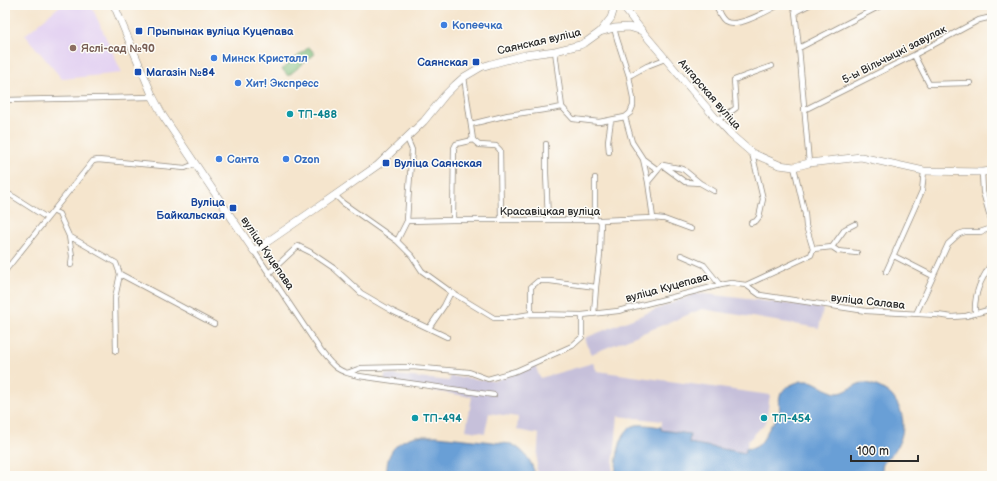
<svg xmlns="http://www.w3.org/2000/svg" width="997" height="481" font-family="'Balsamiq Sans',sans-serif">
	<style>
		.built { fill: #e4d3f2 }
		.industrial { fill: #c6c0da }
		.forest { fill: #7fbc7a; stroke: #557452 }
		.water { fill: #699fd6; stroke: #4a6580 }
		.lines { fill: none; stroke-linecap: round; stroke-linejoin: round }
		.street-casing { stroke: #90887c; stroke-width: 6 }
		.secondary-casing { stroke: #90887c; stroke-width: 8 }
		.street { stroke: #fff; stroke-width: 4.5 }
		.secondary { stroke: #fff; stroke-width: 7 }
		.shop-dot { fill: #3f7fe0; stroke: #fdfcf7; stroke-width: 1.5 }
		.transit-dot { fill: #1a4fb4; stroke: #fdfcf7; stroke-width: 1.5 }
		.education-dot { fill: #8d6e63; stroke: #fdfcf7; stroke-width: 1.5 }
		.culture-dot { fill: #0f9aa8; stroke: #fdfcf7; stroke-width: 1.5 }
		.labels { text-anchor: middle; stroke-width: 3; stroke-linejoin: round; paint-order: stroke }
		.shop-label { font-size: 11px; font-weight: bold; fill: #366cbe; stroke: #fdfcf7; text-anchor: start }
		.transit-label { font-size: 11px; font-weight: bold; fill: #164399; stroke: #fdfcf7; text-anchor: start }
		.street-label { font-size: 11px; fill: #2b2b2b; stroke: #fdfcf7 }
		.education-label { font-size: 11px; font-weight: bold; fill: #785e54; stroke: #fdfcf7; text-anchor: start }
		.culture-label { font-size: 11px; font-weight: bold; fill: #0d838f; stroke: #fdfcf7; text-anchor: start }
	</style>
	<rect width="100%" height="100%" fill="#fdfcf7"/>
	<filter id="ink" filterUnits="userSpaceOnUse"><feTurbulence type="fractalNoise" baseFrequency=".025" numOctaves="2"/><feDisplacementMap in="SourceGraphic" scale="8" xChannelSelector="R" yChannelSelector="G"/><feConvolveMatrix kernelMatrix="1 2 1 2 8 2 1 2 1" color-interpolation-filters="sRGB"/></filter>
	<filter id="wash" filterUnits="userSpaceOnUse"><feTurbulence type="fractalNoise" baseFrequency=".012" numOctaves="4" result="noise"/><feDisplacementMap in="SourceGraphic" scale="16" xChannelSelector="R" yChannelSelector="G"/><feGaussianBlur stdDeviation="0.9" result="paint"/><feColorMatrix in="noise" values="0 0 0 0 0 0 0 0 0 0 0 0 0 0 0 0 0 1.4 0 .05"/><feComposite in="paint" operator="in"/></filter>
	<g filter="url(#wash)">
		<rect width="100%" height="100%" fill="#f5e5cd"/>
		<!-- built -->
		<path class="built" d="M61 5H91L122 73 62 79 25 35Z"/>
		<!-- industrial -->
		<path class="industrial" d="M697 293 823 308 819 328 702 309 591 354 585 338Z
			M593 363 597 371 770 395 766 422 748 441 745 453 688 443 689 434 661 430 662 421 618 416 612 476H536L539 434 517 430 518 417 489 413 485 433 466 430 472 397 384 383 385 374 449 381 450 376 494 381 535 365 540 378Z"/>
		<!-- forest -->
		<path class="forest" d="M309 47 315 54 288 76 282 69Z"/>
		<!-- water -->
		<path class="water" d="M801 381C804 381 807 381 810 381 819 383 830 394 839 393 848 392 855 383 864 383 872 383 887 390 892 396 905 412 907 432 895 450 887 463 881 458 882 476H615C617 461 617 430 636 425 644 424 653 426 661 427V430L690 434 689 443 745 453 746 448C761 451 764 436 770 427 773 422 777 419 779 413 781 407 777 397 782 392 786 386 795 383 801 381Z
			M416 436H437L511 444C524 450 533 462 535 476H387C385 454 395 441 416 436Z"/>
	</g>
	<g filter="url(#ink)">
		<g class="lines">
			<defs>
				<path id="street" d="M716 5C718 11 720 17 725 21 737 29 767 11 779 5
					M793 5 795 12 799 48 809 163
					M795 12 809 5
					M614 28 617 39 629 76 633 99V106L630 113 625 117 632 142 643 159 648 182 653 218
					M799 48 882 5
					M555 51 562 107
					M914 55 929 84 970 83
					M629 76 647 66 665 59
					M464 77 473 140
					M5 100 153 97
					M562 107 573 119 599 122 625 117
					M804 110 914 55 979 20 992 17
					M718 121 736 108 734 80 772 66
					M471 124 508 115 551 109 562 107
					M473 140 479 145 496 146 500 150 501 220
					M546 144V173L548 219
					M609 152 608 141 611 120
					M643 159 658 170 648 182
					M663 165 683 169 700 183
					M658 170 662 165 685 182 700 183 714 191
					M982 172 983 192 992 224
					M595 178V219
					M5 192 14 197 47 218
					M335 195 343 203 397 241 412 256 422 271 451 292 494 318H507L531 314 582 315 618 311 720 285 731 283 746 285 760 295 866 311 937 315 952 317 966 316 992 309
					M53 211 59 214 69 236 72 256 71 265
					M453 220 454 148 456 144 473 140
					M407 221 453 220H601L653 218 664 219 691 229
					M751 223 756 221 759 217 763 199 752 153
					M69 236 116 263 120 274 115 298 116 351
					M397 241 407 221 409 189 412 150 407 138
					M832 247 845 229 855 224
					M813 249 832 247 838 251 857 253
					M254 251 321 351C333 367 338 372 359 376L494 395
					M681 255 704 265 720 285
					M894 256 933 276
					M5 271 93 161 98 160 185 168 195 164
					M886 272 922 191 924 171
					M269 273 298 246 310 252 335 269 361 293 392 311 447 337
					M120 274 214 324
					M746 285 811 255 813 249 806 226 805 214 794 167
					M531 314V287L538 281H550L596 287
					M594 314 596 287 600 254 601 220
					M916 314 948 244 959 234 965 232H980L992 228
					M975 314C974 292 981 280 992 262
					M429 328 444 306 451 292
					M347 373 361 368 412 367 469 372 488 379 516 371 572 346 582 337V315"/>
				<path id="secondary" d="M114 5 153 97 163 116 254 251 308 214 378 165 424 121 445 95 455 85 464 77 481 67 491 64 525 55 555 51 580 45 586 42 600 32 611 18 615 5
					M622 5 642 31 718 121 730 134 752 153 779 165 794 167 809 163 861 157 924 171 982 172 992 171
					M600 32 614 28 629 27 642 31"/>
			</defs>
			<!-- street casing -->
			<use href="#street" class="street-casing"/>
			<!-- secondary casing -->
			<use href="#secondary" class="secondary-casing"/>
			<!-- street -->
			<use href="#street" class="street"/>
			<!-- secondary -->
			<use href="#secondary" class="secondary"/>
		</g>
	</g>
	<!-- markers -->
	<g class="shop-dot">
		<circle cx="444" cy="25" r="4"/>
		<circle cx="214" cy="58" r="4"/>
		<circle cx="238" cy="83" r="4"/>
		<circle cx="219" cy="159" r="4"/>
		<circle cx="286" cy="159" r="4"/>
	</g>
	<g class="transit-dot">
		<rect x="135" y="27" width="8" height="8" rx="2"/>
		<rect x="472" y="58" width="8" height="8" rx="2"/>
		<rect x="134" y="68" width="8" height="8" rx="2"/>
		<rect x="382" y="159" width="8" height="8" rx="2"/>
		<rect x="229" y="204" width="8" height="8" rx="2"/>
	</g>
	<circle class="education-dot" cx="73" cy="48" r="4"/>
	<g class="culture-dot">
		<circle cx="290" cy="114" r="4"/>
		<circle cx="415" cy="418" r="4"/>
		<circle cx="764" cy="418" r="4"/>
	</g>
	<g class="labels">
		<!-- shop labels -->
		<g class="shop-label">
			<text x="452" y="29">Копеечка</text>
			<text x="222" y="62">Минск Кристалл</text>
			<text x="246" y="87">Хит! Экспресс</text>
			<text x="227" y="163">Санта</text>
			<text x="294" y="163">Ozon</text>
		</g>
		<!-- transit labels -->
		<g class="transit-label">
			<text x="147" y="35">Прыпынак вуліца Куцепава</text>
			<text x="468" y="66" text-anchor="end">Саянская</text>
			<text x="146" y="76">Магазін №84</text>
			<text x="394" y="167">Вуліца Саянская</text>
			<text x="225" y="206" text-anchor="end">Вуліца<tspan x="225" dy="13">Байкальская</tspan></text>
		</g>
		<!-- street labels -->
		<g class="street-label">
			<text transform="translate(539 41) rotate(-13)" y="4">Саянская вуліца</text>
			<text transform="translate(894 54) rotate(-27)" y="4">5-ы Вільчыцкі завулак</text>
			<text transform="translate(710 94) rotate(49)" y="4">Ангарская вуліца</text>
			<text x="550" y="215">Красавіцкая вуліца</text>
			<text transform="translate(268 253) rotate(56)" y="4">вуліца Куцепава</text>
			<text transform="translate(667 287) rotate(-15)" y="4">вуліца Куцепава</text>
			<text transform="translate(868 301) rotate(6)" y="4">вуліца Салава</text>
		</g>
		<!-- education labels -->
		<g class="education-label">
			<text x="81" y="52">Яслі-сад №90</text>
		</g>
		<!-- culture labels -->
		<g class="culture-label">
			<text x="298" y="118">ТП-488</text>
			<text x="423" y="422">ТП-494</text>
			<text x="772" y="422">ТП-454</text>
		</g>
	</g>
	<!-- margin -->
	<rect width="997" height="481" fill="none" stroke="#fdfcf7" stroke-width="20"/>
	<!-- scale -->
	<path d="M851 455v6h67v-6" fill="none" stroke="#2b2b2b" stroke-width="2"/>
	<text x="857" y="455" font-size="12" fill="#2b2b2b" stroke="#fdfcf7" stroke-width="3" paint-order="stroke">100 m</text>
</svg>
